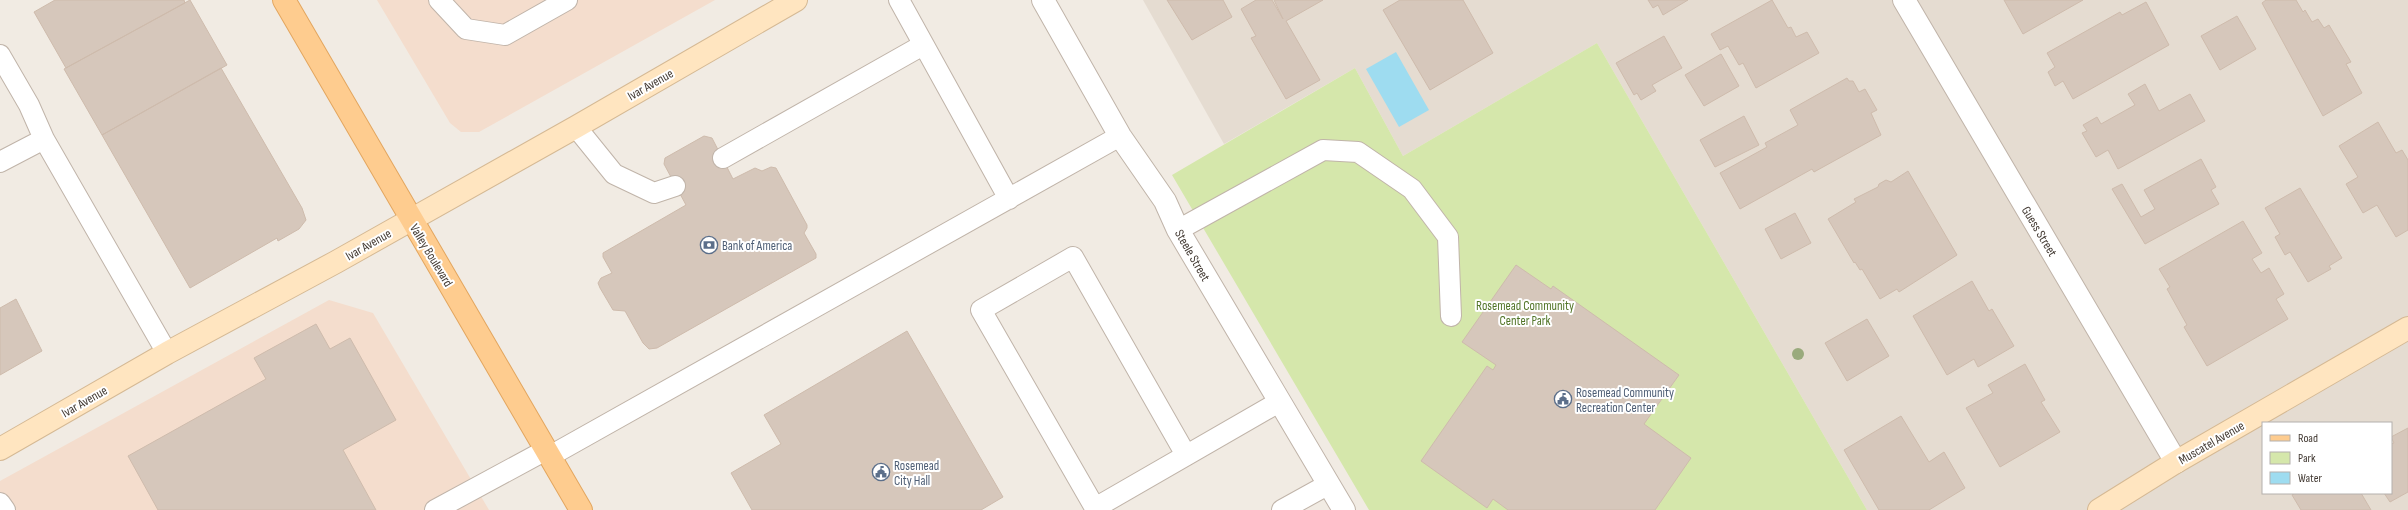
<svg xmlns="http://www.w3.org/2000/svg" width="2408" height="510" font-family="'Sofia Sans Condensed',sans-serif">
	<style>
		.residential { fill: #e5dcd1; fill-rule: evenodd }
		.commercial { fill: #f4ddcd }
		.green { fill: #d5e7ab }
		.water { fill: #9edcf0 }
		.building { fill: #d6c7bb; stroke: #cebbac }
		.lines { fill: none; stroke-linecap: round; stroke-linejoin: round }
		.lane-casing { stroke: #c0b4a9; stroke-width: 22 }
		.street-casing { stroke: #c0b4a9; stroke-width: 24 }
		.secondary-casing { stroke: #d5b994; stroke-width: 24 }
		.primary-casing { stroke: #e3a65f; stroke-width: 24 }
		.lane { stroke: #fff; stroke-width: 20 }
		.street { stroke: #fff; stroke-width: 22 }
		.secondary { stroke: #ffe5c0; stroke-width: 22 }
		.primary { stroke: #fecc8f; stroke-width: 22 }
		.tree { fill: #99aa7c }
		.labels { text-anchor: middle; stroke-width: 4; stroke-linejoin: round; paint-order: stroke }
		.street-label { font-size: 13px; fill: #433a33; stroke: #fff }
		.service-label { font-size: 13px; fill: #4e5e75; stroke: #fff; text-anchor: start }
		.park-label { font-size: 13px; fill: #517427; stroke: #fff }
	</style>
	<rect width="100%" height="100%" fill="#f1ebe3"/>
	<!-- residential -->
	<path class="residential" d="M1143 0H2408V510H1867L1597 43 1403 156 1355 68 1224 144ZM2263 423H2391V493H2263Z"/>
	<!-- commercial -->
	<path class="commercial" d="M377 0H715L479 132H461L450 123Z
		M329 300 373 313 489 510H0V481Z"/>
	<!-- green -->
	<path class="green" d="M1597 43 1867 510H1369L1172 175 1355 68 1403 156Z"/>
	<!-- water -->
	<path class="water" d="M1396 52 1429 110 1399 127 1366 69Z"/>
	<!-- building -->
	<path class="building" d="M55 0H184L185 3 66 68 34 12Z
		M190 0 227 65 102 135 64 69Z
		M1167 0H1223L1232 17 1192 40Z
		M1256 0H1272L1283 19 1274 0H1323L1286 21 1320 80 1286 99 1251 38 1256 36 1241 9Z
		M1400 0H1463L1493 53 1430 90 1383 10Z
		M1648 0H1688L1663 15 1658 5 1653 8Z
		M1772 0 1788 28 1791 27 1796 37 1807 32 1819 53 1756 88 1743 63 1739 65 1728 46 1720 50 1711 34Z
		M2004 0H2083L2023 34Z
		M2266 0H2296L2303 12 2305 10 2312 22 2318 19 2324 28 2329 25 2351 62 2346 64 2362 93 2323 116 2262 3Z
		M2146 2 2169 45 2073 99 2063 81 2055 86 2048 72 2055 67 2047 53 2120 12 2122 15Z
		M2237 16 2256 49 2220 70 2201 36Z
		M1664 36 1682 68 1652 85 1656 91 1641 100 1637 93 1634 95 1616 63Z
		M1721 54 1739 86 1704 106 1685 75Z
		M221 68 302 208 306 220 299 229 278 241 277 238 190 288 102 135Z
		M1847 78 1849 81H1853L1859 92 1865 89 1877 110 1871 113 1881 135 1814 172 1812 169 1740 209 1720 173 1767 147 1765 143 1798 125 1790 110Z
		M2145 84 2159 111 2190 94 2205 121 2118 169 2108 150 2096 157 2082 133 2087 131 2083 125 2097 117 2101 124 2135 105 2128 94Z
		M1744 116 1759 145 1715 167 1700 140Z
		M2378 122 2396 153 2402 150 2408 160V230L2396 237 2377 205 2363 213 2346 184 2358 177 2339 146Z
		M704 136 712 138 733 179 755 168 762 171 771 167 776 168 807 225V228L804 233 816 254V258L657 348 649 349 643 343 625 311 613 310 600 288 598 283 601 278 612 273 603 257V253L686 205 664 164 665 158Z
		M2201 159 2216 187 2211 190 2219 204 2145 244 2112 189 2122 184 2141 217 2155 209 2144 190Z
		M1908 171 1957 255 1899 292 1897 289 1880 299 1862 269 1860 270 1855 262 1854 263 1828 219 1856 202 1854 199 1878 187 1879 184 1886 180 1891 182Z
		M2300 188 2342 258 2329 266 2331 269 2308 282 2290 252 2285 255 2275 237 2280 234 2265 208Z
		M1795 213 1811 243 1781 259 1765 229Z
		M2243 221 2262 253 2252 259 2261 273 2269 268 2284 294 2276 299 2288 319 2207 366 2184 327 2187 325 2167 289 2170 287 2159 269Z
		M1516 265 1551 289 1553 286 1679 375 1644 424 1691 458 1655 510H1508L1493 499 1487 508 1421 461 1487 366 1493 370 1496 365 1462 342Z
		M1972 281 1989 311 1992 309 2014 346 1978 367 1974 359 1947 375 1913 316Z
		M16 299 42 351 0 375V308Z
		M1867 319 1889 356 1847 381 1825 343Z
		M316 324 330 349 350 338 396 420 343 450 376 510H158L128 456 266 379 254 358Z
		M907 331 1003 497 981 510H752L731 473 781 444 764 415Z
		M2025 364 2045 400 2041 402 2060 432 2000 467 1966 408 1993 393 1988 385Z
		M1901 416 1929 462 1944 452 1965 488 1929 510H1879L1844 450Z
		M2408 428V492L2390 502 2384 493H2391V444L2394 443 2391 437Z
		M2295 493H2361L2371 510H2301L2292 495Z"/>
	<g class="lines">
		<defs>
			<path id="lane" d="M439 0 466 29 505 35 567 0
				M899 0 1009 199
				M0 55 29 105 44 139
				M576 127 614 174 654 193 675 186
				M723 158 923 45
				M0 162 44 139 167 353
				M1178 230 1323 150 1358 152 1412 189 1448 237 1451 316
				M1186 455 1073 257 981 310 1095 508 1279 402
				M550 456 1120 136
				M0 503 5 510
				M435 510 546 450
				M1282 510 1329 484"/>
			<path id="street" d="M1043 0 1120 136 1165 201 1178 230 1344 510
				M1904 0 2176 462"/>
			<path id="secondary" d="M0 449 167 353 336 262 576 127 796 0
				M2099 510 2176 462 2408 328"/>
			<path id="primary" d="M284 0 581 510"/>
		</defs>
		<!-- lane casing -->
		<use href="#lane" class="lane-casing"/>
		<!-- street casing -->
		<use href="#street" class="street-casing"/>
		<!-- secondary casing -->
		<use href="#secondary" class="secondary-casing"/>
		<!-- primary casing -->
		<use href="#primary" class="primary-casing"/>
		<!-- lane -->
		<use href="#lane" class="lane"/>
		<!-- street -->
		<use href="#street" class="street"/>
		<!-- secondary -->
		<use href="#secondary" class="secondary"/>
		<!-- primary -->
		<use href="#primary" class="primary"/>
	</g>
	<!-- trees -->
	<circle class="tree" cx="1798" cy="354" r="6"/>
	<!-- icons -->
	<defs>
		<symbol id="bank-ring" viewBox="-11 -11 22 22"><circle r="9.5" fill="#fff" stroke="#5c6f8a" stroke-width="1.5"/><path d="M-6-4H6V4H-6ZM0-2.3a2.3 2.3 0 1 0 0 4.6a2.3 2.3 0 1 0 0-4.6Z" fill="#5c6f8a"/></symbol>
		<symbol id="civic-ring" viewBox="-11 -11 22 22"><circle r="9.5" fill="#fff" stroke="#5c6f8a" stroke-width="1.5"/><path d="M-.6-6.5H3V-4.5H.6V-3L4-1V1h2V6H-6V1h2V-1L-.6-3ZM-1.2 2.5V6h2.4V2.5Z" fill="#5c6f8a"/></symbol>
	</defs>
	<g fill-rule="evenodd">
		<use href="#bank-ring" x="699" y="235" width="20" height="20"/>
		<use href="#civic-ring" x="1553" y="389" width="20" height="20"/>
		<use href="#civic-ring" x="871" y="462" width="20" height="20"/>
	</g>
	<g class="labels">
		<!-- street labels -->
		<g class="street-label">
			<text transform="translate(650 84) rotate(-30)" y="5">Ivar Avenue</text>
			<text transform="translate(2040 231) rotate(59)" y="5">Guess Street</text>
			<text transform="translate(368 244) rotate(-30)" y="5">Ivar Avenue</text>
			<text transform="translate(432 255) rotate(59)" y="5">Valley Boulevard</text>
			<text transform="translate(1193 255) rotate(60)" y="5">Steele Street</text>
			<text transform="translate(84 401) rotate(-30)" y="5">Ivar Avenue</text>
			<text transform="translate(2211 442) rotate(-30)" y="5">Muscatel Avenue</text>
		</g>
		<!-- service labels -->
		<g class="service-label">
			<text x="722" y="250">Bank of America</text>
			<text x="1576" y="397">Rosemead Community<tspan x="1576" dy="15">Recreation Center</tspan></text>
			<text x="894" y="470">Rosemead<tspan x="894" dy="15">City Hall</tspan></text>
		</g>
		<!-- park labels -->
		<g class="park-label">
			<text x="1525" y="310">Rosemead Community<tspan x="1525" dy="15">Center Park</tspan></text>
		</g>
	</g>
	<!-- legend -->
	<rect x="2262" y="422" width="130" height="72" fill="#ffffff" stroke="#b4b0ad"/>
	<rect x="2270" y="435" width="20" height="6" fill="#fecc8f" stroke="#b4b0ad"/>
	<text x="2298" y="442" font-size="12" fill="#433a33">Road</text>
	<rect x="2270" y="452" width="20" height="12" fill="#d5e7ab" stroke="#b4b0ad"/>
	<text x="2298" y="462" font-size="12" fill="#433a33">Park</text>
	<rect x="2270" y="472" width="20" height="12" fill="#9edcf0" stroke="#b4b0ad"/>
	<text x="2298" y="482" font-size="12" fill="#433a33">Water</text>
</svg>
